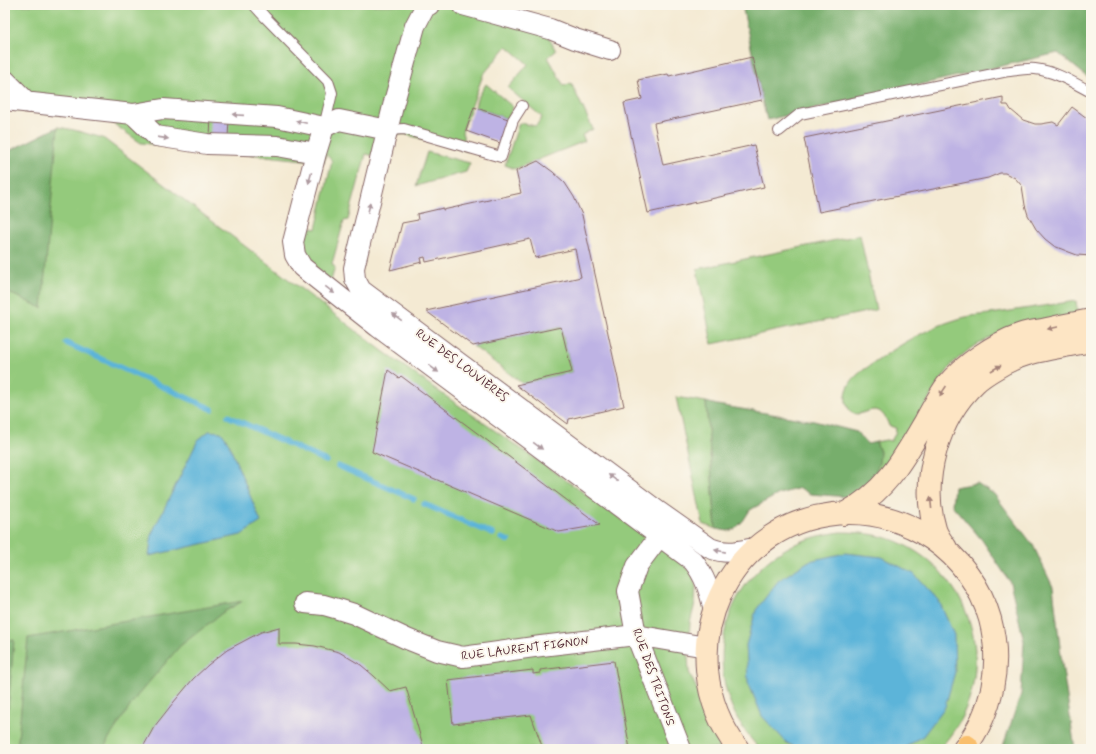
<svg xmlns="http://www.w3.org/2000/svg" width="1096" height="754" font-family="Mynerve,sans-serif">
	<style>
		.green { fill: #94ca7c; stroke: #6f7454 }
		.forest { fill: #77ae6c; stroke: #60664c }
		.water { fill: #5cb4d9; stroke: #536a82 }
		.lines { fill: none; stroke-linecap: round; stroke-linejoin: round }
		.stream { stroke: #5cb4d9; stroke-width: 5.5 }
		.building { fill: #beb3e4 }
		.lane-casing { stroke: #866666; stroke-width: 12 }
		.street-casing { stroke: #866666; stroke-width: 22 }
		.secondary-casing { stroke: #866666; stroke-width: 24 }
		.highway-casing { stroke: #866666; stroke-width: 24 }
		.lane { stroke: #fff; stroke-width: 10 }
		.street { stroke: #fff; stroke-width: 20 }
		.secondary { stroke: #fde5c4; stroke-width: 22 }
		.highway { stroke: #f9bf6c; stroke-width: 22 }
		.oneway { fill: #ae9aa0 }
		.oneway2 { fill: #a48278 }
		.labels { text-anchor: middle; stroke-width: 4; stroke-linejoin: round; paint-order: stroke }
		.street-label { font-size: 12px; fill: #4a1f2b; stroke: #fbf7ec }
	</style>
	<rect width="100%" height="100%" fill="#fbf7ec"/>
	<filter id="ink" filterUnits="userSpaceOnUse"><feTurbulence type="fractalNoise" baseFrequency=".025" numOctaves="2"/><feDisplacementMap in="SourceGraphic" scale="8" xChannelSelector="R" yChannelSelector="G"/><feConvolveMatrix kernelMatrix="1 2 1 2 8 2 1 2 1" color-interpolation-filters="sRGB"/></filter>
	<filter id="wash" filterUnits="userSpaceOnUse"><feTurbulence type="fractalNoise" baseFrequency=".012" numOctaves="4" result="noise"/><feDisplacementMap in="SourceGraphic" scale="16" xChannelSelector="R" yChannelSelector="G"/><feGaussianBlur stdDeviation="0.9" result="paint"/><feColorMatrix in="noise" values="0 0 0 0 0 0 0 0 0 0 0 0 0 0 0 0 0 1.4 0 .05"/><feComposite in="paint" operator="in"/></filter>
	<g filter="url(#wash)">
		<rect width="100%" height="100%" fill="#f4ead3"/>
		<!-- green -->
		<path class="green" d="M5 5H482L547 34 556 51 548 57 564 86 571 83 593 129 582 135 585 141 515 169 505 165 519 123 536 126 542 117 508 88 528 64 507 46 483 75 462 132 467 151 404 134 397 135 392 141 375 156 366 154 348 220 344 221 332 264 335 267 331 281C318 273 306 259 305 243 305 238 307 232 308 227L316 229 332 161 326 154 324 162 141 143 108 120 5 109Z
			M486 84 513 107 508 119 475 107 477 99Z
			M58 127 74 130 103 138 384 352 444 395 650 539 676 555 692 574 696 586 695 603 690 623 688 656 689 672 716 731 713 732 721 749H5V153Z
			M427 152 470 163 466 172 416 186Z
			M860 235 876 310 712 344 697 269Z
			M1076 301 1078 315 994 336 971 348 953 363 936 387 901 447 867 491 880 452 876 442 886 440 891 441 895 434 896 428 889 426C887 420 884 414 879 411 867 406 854 424 847 405 844 398 847 388 851 382 857 373 868 367 877 361 902 343 928 328 958 319 970 315 984 315 997 313 1023 309 1049 305 1076 301Z
			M561 327 572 372 523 384 473 346Z
			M676 397 706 402 716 529 703 524Z
			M840 532C859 532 878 534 896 541 980 577 1002 683 939 749H903L923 736 787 743 799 749H760C700 688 713 590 787 548 804 539 821 535 840 532Z"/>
		<!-- forest -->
		<path class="forest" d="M742 5H1091V80L1058 53 767 120 762 100Z
			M58 127 42 308 5 291V153Z
			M706 402 717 405 814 421 857 432 862 439 868 444 876 442 880 452 879 463 867 491 861 494 849 497 810 494 800 488 779 494 750 510 743 521 735 529 728 531 716 529Z
			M977 483 994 494 1033 545 1053 587 1062 664 1075 749H1002L1021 694 1024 641 1010 582 982 540 952 505 954 487Z
			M243 601 222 613 180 646 137 696 109 738 104 749H17L28 638Z
			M14 640 5 745V641Z"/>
		<!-- water -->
		<path class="water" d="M209 431 221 432 227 440 261 522 241 535 149 556 152 533 198 440Z
			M845 553 882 557 914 574 939 601 954 635 955 672 945 707 923 736 903 749H799L787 743 762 716 748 682 746 645 756 610 778 581 809 561Z"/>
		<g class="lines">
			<!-- stream -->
			<path class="stream" d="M66 343 212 409
				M228 416 326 461
				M338 466 414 499
				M424 504 493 534
				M502 538 509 541"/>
		</g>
		<g id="blocks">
			<!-- building -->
			<path class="building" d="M752 57 762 100 654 123 663 165 754 145 764 187 648 213 624 103 642 99 638 80 668 74 669 76Z
				M1003 97V105H1008L1011 110 1023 120 1035 124H1041L1053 122 1058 125 1072 107 1091 121V256L1077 255 1069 252 1054 246 1045 239 1036 229 1028 215 1025 205 1022 186 1015 178 1005 173H1000L988 178 819 212 804 138Z
				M474 107 508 119 500 143 466 131Z
				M211 117 229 119 228 138 210 136Z
				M538 161 553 172 565 183 574 197 582 215 624 406 569 419 568 424 516 385 572 372 561 327 473 346 426 311 581 277 575 249 535 258 530 239 426 262 425 257 421 258 422 262 390 270 402 223 418 220 417 214 443 208V210L521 193 516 171Z
				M388 370 399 378 401 376 600 525 559 532 372 452Z
				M279 627V644H296L315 646 339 652 361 665 374 676 390 691 406 687 422 742 423 749H142L154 727 173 703 193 679 208 665 227 650 261 632Z
				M614 661 630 749H543L531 715 453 724 448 680 533 670V674L540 673V670Z"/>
		</g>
	</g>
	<g filter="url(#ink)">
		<use href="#blocks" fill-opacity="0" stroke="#866666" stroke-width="1"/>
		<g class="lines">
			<defs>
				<path id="lane" d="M254 5 265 17 328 81 332 93 324 127
					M388 130 404 129 501 157 513 120 522 106
					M779 131 800 114 1003 72C1013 71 1026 68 1035 69 1055 71 1074 83 1091 92"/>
				<path id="street" d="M429 5 425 7 415 26 394 102 354 268 355 279 361 290 659 512 710 548C726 555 742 551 758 547
					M463 5 550 29 575 39 610 50
					M5 80 28 103
					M5 100 133 114 163 109 277 117 324 127 339 120 388 130
					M133 114 156 136 207 144 277 146 316 153
					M324 127 316 153 293 242 295 255 302 267 378 327 693 561C705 576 710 592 714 611
					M667 526 637 566 628 591 636 635 681 749
					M305 603 324 605 338 609 354 614 407 639 437 651 463 657 541 646 636 635 706 647"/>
				<path id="secondary" d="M844 514C885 493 903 460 925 422 932 409 939 396 947 385 964 365 994 344 1019 335 1027 332 1035 331 1043 330 1059 326 1075 323 1091 320
					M946 548C942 542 937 536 935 529 920 480 938 418 975 383 983 375 993 370 1003 364 1029 350 1062 347 1091 341
					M738 749C665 653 726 515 849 513 878 513 907 522 932 539 960 558 981 587 990 619 1002 664 993 712 964 749"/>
				<path id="highway" d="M967 746 968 749"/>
			</defs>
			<!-- lane casing -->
			<use href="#lane" class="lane-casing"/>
			<!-- street casing -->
			<use href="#street" class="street-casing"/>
			<!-- secondary casing -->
			<use href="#secondary" class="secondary-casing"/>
			<!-- highway casing -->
			<use href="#highway" class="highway-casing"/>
			<!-- lane -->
			<use href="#lane" class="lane"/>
			<!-- street -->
			<use href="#street" class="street"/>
			<!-- secondary -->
			<use href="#secondary" class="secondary"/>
			<!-- highway -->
			<use href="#highway" class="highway"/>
		</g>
		<!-- one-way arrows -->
		<defs><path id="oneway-solid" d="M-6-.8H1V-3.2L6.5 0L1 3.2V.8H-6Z"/></defs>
		<g class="oneway">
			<use href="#oneway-solid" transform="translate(238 115) rotate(-176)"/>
			<use href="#oneway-solid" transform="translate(301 122) rotate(-168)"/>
			<use href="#oneway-solid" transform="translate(163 138) rotate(8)"/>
			<use href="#oneway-solid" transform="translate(310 178) rotate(105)"/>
			<use href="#oneway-solid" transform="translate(369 208) rotate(-77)"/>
			<use href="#oneway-solid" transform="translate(330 290) rotate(38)"/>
			<use href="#oneway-solid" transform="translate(397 317) rotate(-143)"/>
			<use href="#oneway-solid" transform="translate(434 369) rotate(36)"/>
			<use href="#oneway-solid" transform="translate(538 446) rotate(36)"/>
			<use href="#oneway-solid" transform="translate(613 478) rotate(-143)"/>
			<use href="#oneway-solid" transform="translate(720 551) rotate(-169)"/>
		</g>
		<g class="oneway2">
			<use href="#oneway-solid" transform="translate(1053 328) rotate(168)"/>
			<use href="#oneway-solid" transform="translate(996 368) rotate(-30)"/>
			<use href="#oneway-solid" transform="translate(943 391) rotate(124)"/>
			<use href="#oneway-solid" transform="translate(931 503) rotate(-96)"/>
		</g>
	</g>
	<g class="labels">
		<!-- street labels -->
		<g class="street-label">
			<text transform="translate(462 365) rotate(37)" y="4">RUE DES LOUVIÈRES</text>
			<text transform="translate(525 648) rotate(-7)" y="4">RUE LAURENT FIGNON</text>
			<text transform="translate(654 677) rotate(70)" y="4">RUE DES TRITONS</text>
		</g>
	</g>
	<!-- margin -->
	<rect width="1096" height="754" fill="none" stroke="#fbf7ec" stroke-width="20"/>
</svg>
